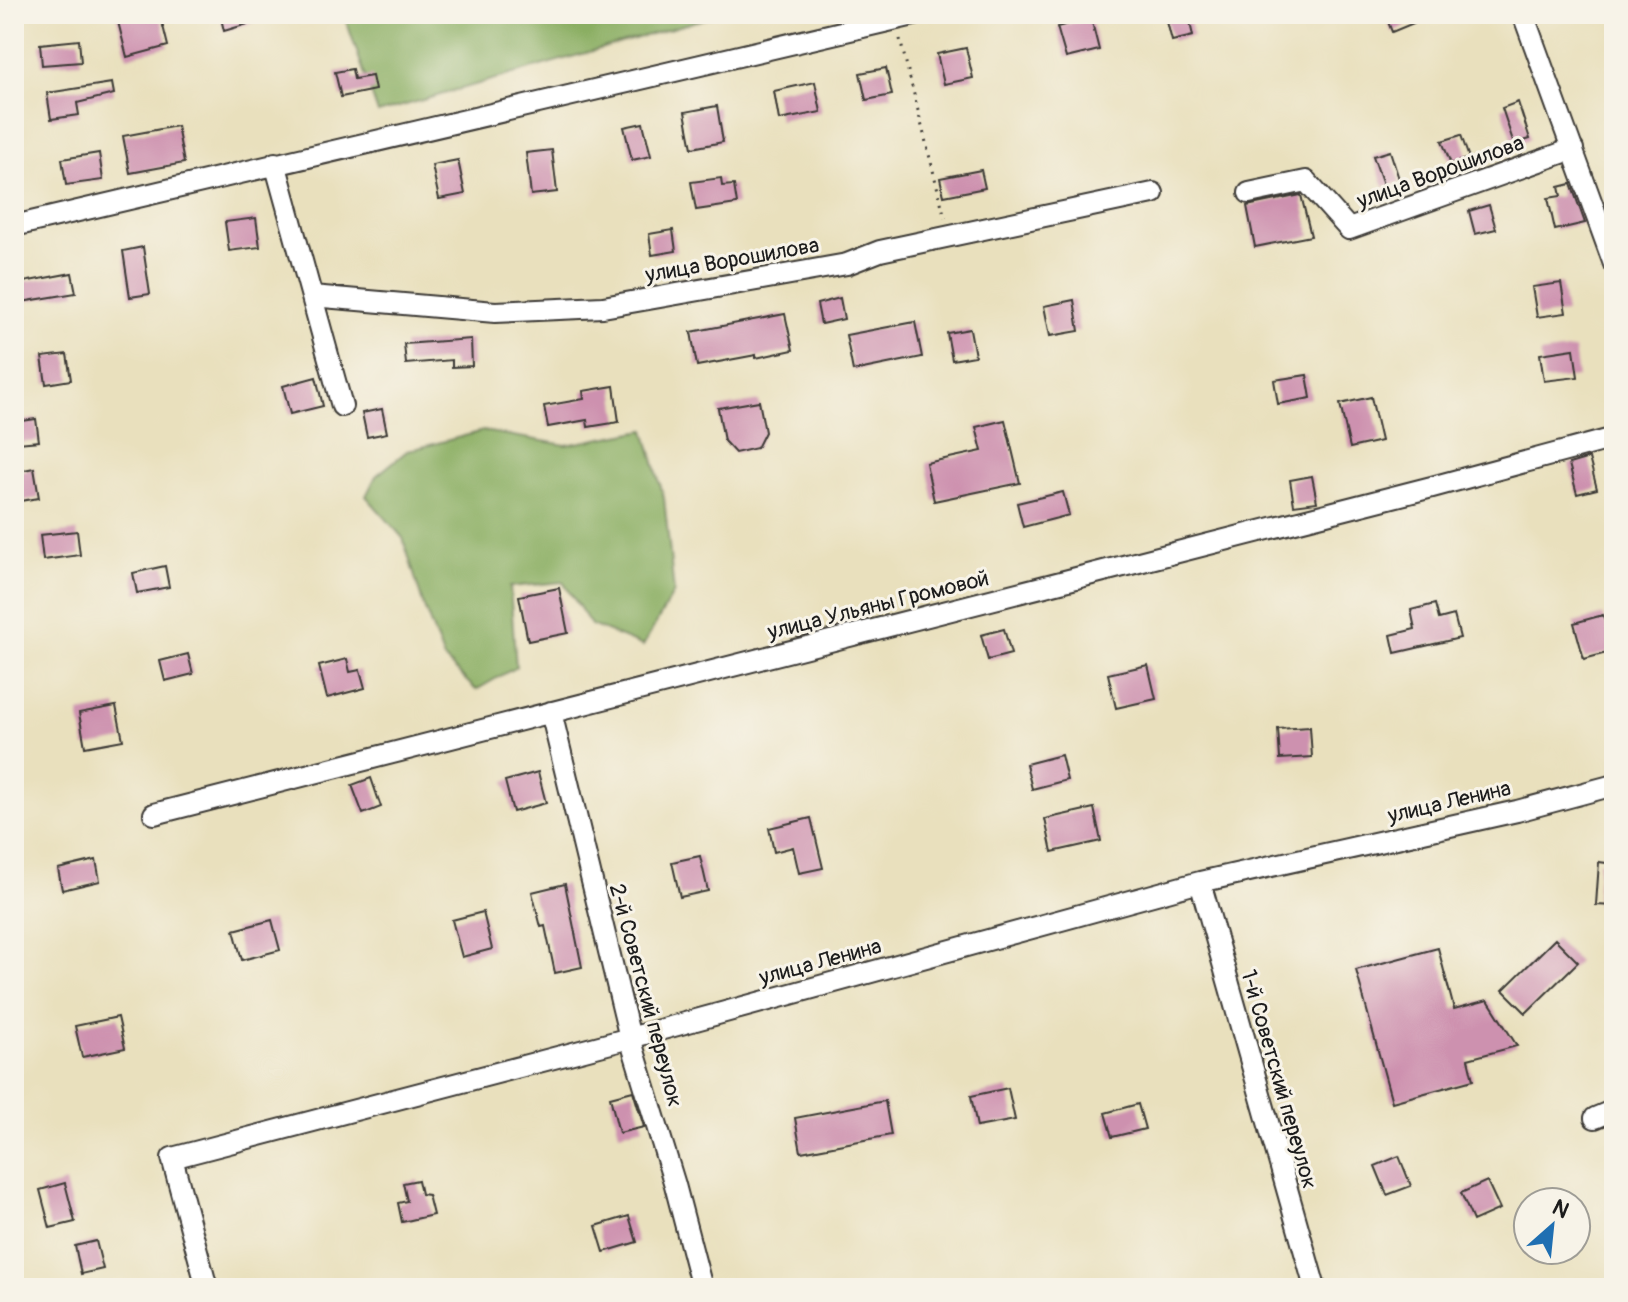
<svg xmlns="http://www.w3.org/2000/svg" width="1628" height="1302" font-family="Pangolin,sans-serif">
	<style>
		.forest { fill: #8aae62; stroke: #53653f; stroke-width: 2 }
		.building { fill: #cd91af }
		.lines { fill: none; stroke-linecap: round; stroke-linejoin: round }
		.minor-casing { stroke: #3b3934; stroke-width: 24 }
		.path { stroke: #3b3934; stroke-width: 3; stroke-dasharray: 2 6; stroke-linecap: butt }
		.minor { stroke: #fff; stroke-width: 20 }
		.labels { text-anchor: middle; stroke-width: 6; stroke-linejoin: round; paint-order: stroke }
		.street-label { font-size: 22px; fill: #1c1c1c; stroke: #f7f3e8 }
	</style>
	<rect width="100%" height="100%" fill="#f7f3e8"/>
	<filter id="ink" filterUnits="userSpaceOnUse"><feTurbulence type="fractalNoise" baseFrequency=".0125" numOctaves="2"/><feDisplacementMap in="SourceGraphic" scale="16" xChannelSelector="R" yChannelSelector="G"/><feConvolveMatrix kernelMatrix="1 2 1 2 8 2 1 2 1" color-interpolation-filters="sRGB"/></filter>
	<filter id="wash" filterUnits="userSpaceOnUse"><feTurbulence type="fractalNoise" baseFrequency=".006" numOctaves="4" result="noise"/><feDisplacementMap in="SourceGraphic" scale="32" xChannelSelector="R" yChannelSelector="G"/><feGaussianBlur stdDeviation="1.8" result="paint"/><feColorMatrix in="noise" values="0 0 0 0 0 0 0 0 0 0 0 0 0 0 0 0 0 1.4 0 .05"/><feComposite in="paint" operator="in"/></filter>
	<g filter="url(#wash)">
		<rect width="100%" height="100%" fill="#e9e0bd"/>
		<!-- forest -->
		<path class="forest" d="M344 14H721L378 113Z
			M645 430 664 498 674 592 643 646 591 625 563 582 510 587 516 667 476 690 444 659 424 607 403 538 366 496 376 476 407 451 483 431 566 445Z"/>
		<g id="blocks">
			<!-- building -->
			<path class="building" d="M116 14H160L168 46 127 57Z
				M220 14H268V18L224 31Z
				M1165 14H1188L1193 36 1172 41Z
				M1385 14H1435L1392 32Z
				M1091 18 1099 50 1066 58 1057 27Z
				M79 40 81 62 42 65 40 44Z
				M966 48 973 78 944 84 937 54Z
				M886 68 892 95 866 100 860 73Z
				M352 69 354 79 372 76 375 90 341 97 335 72Z
				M815 82 821 112 779 120 774 91Z
				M112 83 114 94 77 103 79 115 51 119 47 93Z
				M1518 102 1530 139 1514 144 1502 108Z
				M717 106 723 142 692 148 685 112Z
				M643 123 651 156 632 160 624 127Z
				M177 126 184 163 130 173 123 136Z
				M1461 135 1469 158 1451 164 1442 141Z
				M552 150 557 192 531 195 526 153Z
				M1390 151 1400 182 1384 187 1373 156Z
				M99 153 103 180 66 185 62 159Z
				M458 160 465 194 439 199 432 165Z
				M981 170 985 188 944 196 940 178Z
				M721 178 722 186 734 185 737 204 696 210 691 182Z
				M1571 184 1585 223 1555 230 1548 198 1561 196 1559 187Z
				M1301 195 1311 236 1255 247 1247 206Z
				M1489 205 1496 229 1475 234 1469 211Z
				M256 218 260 247 229 251 225 222Z
				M673 230 676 251 652 255 649 234Z
				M143 247 150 294 130 297 123 251Z
				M72 273 76 293 21 302 18 283Z
				M1561 283 1566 313 1537 317 1532 287Z
				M840 298 844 319 821 324 817 304Z
				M1074 300 1079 331 1050 336 1044 306Z
				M785 314 793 350 756 358V355L697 366 691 332Z
				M915 322 922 357 853 371 846 335Z
				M970 329 975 356 952 360 947 333Z
				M471 339 472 366 452 367V360L406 364 404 344Z
				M1574 349 1578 377 1544 381 1540 354Z
				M67 354 71 380 46 384 42 357Z
				M1307 375 1311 398 1278 404 1274 380Z
				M316 377 323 406 290 414 283 386Z
				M614 386 619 422 588 427 587 420 548 427 544 406 584 399 583 391Z
				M1371 397 1381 441 1350 448 1340 404Z
				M759 401 765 432 757 448 735 453 724 441 718 408Z
				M382 409 387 433 367 437 362 413Z
				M36 419 39 441 18 443 15 422Z
				M1005 420 1020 483 934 501 926 463 982 451 976 427Z
				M1589 458 1597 489 1577 494 1569 464Z
				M34 468 39 498 14 502V472Z
				M1312 476 1317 502 1294 505 1290 480Z
				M1063 492 1069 515 1023 527 1017 503Z
				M77 531 80 555 43 560 40 535Z
				M165 566 169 587 137 593 133 573Z
				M559 588 568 633 528 641 519 596Z
				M1435 604 1439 619 1454 615 1460 638 1395 653 1391 635 1415 629 1411 610Z
				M1603 615 1614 651 1584 659 1574 623Z
				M1004 629 1011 654 988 660 981 635Z
				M188 654 193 674 165 681 160 661Z
				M347 659 350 672 360 670 365 688 327 698 319 666Z
				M1148 665 1156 699 1116 708 1108 674Z
				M116 706 123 740 85 747 79 713Z
				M1310 727 1312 757 1280 759 1278 729Z
				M1061 755 1067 780 1032 789 1026 764Z
				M538 772 546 803 513 812 505 781Z
				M371 778 381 807 363 814 352 785Z
				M1094 808 1101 841 1052 852 1045 819Z
				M811 818 823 868 799 873 793 847 774 852 769 828Z
				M700 856 708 891 680 897 672 862Z
				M96 860 100 881 62 890 58 869Z
				M1599 862 1614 864V906L1596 905Z
				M565 884 582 967 555 973 545 926 541 927 532 892Z
				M483 912 492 949 462 957 452 920Z
				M272 920 280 950 242 960 234 930Z
				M1555 939 1578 962 1526 1013 1503 990Z
				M1438 948 1454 1009 1488 1000 1517 1046 1468 1059 1473 1080 1392 1102 1356 970Z
				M118 1017 125 1048 82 1057 75 1026Z
				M1008 1088 1015 1120 977 1127 971 1096Z
				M633 1091 644 1127 619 1133 610 1097Z
				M885 1101 891 1135 801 1152 795 1118Z
				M1138 1104 1145 1129 1112 1137 1105 1113Z
				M1399 1156 1411 1186 1387 1195 1375 1166Z
				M418 1180 421 1194 428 1195 433 1215 402 1222 398 1203 407 1201 403 1183Z
				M1487 1181 1500 1209 1473 1221 1461 1193Z
				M65 1183 75 1222 50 1228 40 1190Z
				M629 1216 637 1242 604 1252 596 1226Z
				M96 1241 103 1269 81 1274 75 1246Z"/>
		</g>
	</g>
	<g filter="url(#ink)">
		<use href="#blocks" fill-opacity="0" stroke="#3b3934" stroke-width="2"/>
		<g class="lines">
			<defs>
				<path id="minor" d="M1523 14 1614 264
					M275 163 342 406
					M1249 193 1306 181 1349 229 1573 149
					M14 226 918 14
					M312 296 495 312 603 307 847 264 880 251 1153 193
					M551 712 630 1038 675 1185 702 1288
					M154 814 1432 487 1614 438
					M1200 882 1315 1288
					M1595 1118 1614 1110
					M207 1288 172 1158 630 1038 1200 882 1517 811 1614 785"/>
			</defs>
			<!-- minor casing -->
			<use href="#minor" class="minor-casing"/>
			<!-- path -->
			<path class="path" d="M900 39 945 218"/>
			<!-- minor -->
			<use href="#minor" class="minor"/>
		</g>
	</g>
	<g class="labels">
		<!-- street labels -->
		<g class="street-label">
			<text transform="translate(1440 171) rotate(-20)" y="8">улица Ворошилова</text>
			<text transform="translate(732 259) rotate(-10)" y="8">улица Ворошилова</text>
			<text transform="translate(878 604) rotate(-14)" y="8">улица Ульяны Громовой</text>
			<text transform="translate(1449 801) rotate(-13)" y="8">улица Ленина</text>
			<text transform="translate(820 961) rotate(-15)" y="8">улица Ленина</text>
			<text transform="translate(647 995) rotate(75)" y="8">2-й Советский переулок</text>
			<text transform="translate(1280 1079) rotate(74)" y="8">1-й Советский переулок</text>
		</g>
	</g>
	<!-- margin -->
	<rect width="1628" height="1302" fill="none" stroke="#f7f3e8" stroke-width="48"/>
	<!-- north arrow -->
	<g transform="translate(1552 1226) rotate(27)"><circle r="38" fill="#f7f3e8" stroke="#9f9d96" stroke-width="2"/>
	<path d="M0-6L14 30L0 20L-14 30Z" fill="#1f6fb2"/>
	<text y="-12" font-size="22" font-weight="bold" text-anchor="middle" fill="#1c1c1c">N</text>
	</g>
</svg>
